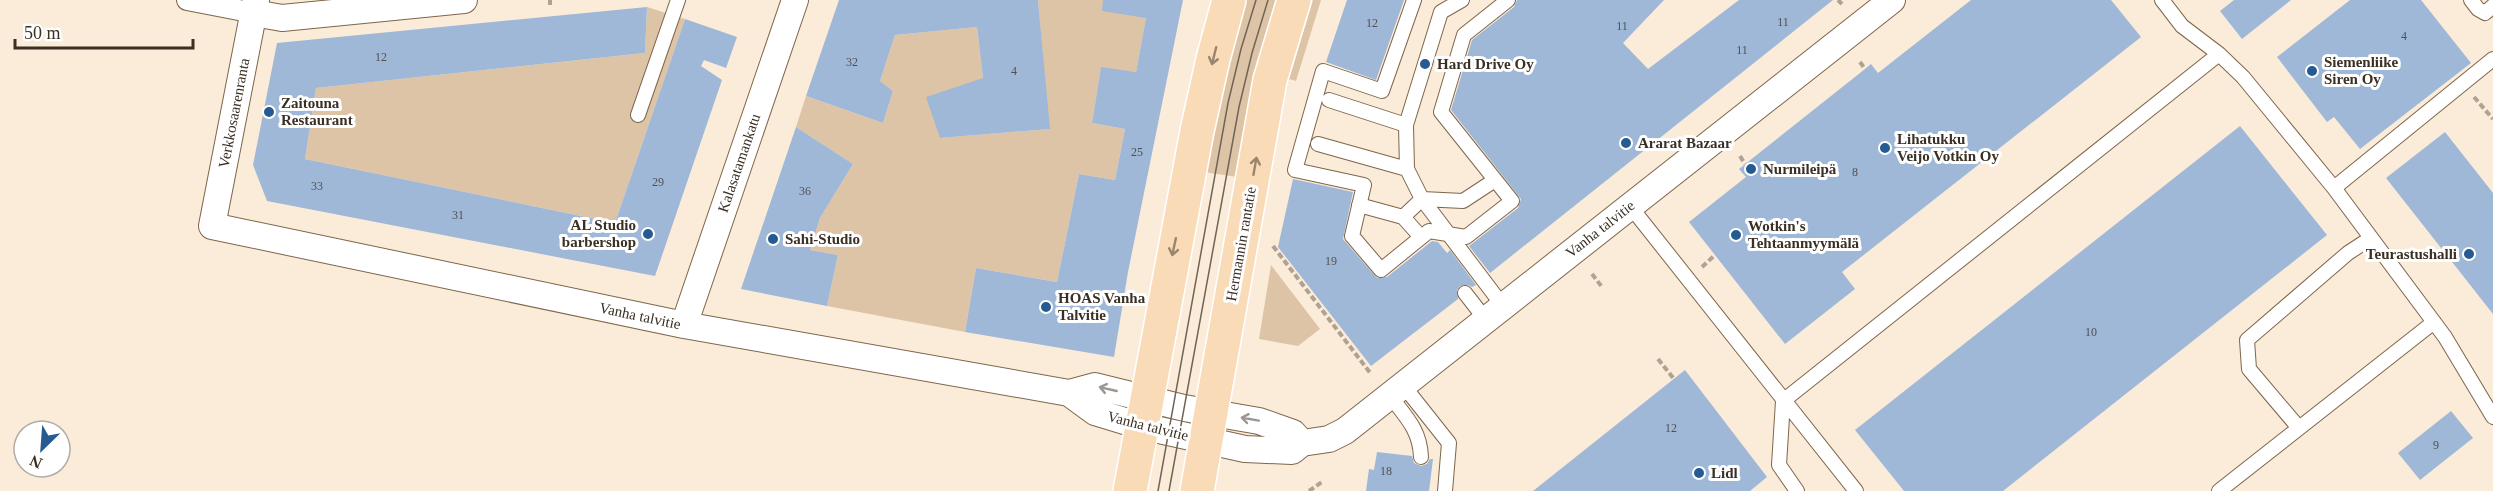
<svg xmlns="http://www.w3.org/2000/svg" width="2493" height="491" font-family="'Times New Roman',serif">
	<style>
		.green { fill: #dec4a7 }
		.building { fill: #9fb8d7 }
		.lines { fill: none; stroke-linecap: round; stroke-linejoin: round }
		.service-casing { stroke: #7e664b; stroke-width: 16 }
		.pedestrian-casing { stroke: #7e664b; stroke-width: 22 }
		.minor-casing { stroke: #7e664b; stroke-width: 28 }
		.primary-casing { stroke: #fff; stroke-width: 36 }
		.path { stroke: #b0a292; stroke-width: 4; stroke-dasharray: 6 3; stroke-linecap: butt }
		.service { stroke: #fff; stroke-width: 14 }
		.pedestrian { stroke: #fff; stroke-width: 20 }
		.minor { stroke: #fff; stroke-width: 26 }
		.primary { stroke: #fadbb7; stroke-width: 33 }
		.tram { stroke: #706457; stroke-width: 1.5 }
		.oneway { stroke: #9a856d }
		.oneway2 { stroke: #9c9791 }
		.poi-dot { fill: #255a92; stroke: #fff; stroke-width: 2 }
		.labels { text-anchor: middle; stroke-width: 6; stroke-linejoin: round; paint-order: stroke }
		.number-label { font-size: 12px; fill: #525150 }
		.poi-label { font-size: 15px; font-weight: bold; fill: #392f23; stroke: #fff; text-anchor: start }
		.street-label { font-size: 15px; fill: #392f23; stroke: #fff }
	</style>
	<rect width="100%" height="100%" fill="#fbebd9"/>
	<!-- green -->
	<path class="green" d="M1038 0H1113L1146 18 1136 72 1101 68 1092 123 1125 129 1115 180 1079 174 1057 282 976 268 965 332 827 306 838 255 810 250 820 218 853 164 796 127 806 96 883 123 893 91 880 81 895 35 977 27 983 78 940 138 1049 129Z
		M1236 0H1288L1245 178 1203 172Z
		M1313 0H1321L1296 81 1289 79Z
		M647 7 685 19 615 223 305 159 316 88 645 53Z
		M1271 265 1320 329 1298 346 1259 339Z"/>
	<!-- building -->
	<path class="building" d="M839 0H1038L1050 129 940 138 926 97 983 78 977 27 895 35 880 81 893 91 883 123 806 96Z
		M1103 0H1183L1128 272 1114 357 965 332 976 268 1057 282 1079 174 1115 180 1125 129 1092 123 1101 67 1136 72 1146 18 1102 11Z
		M1347 0H1404L1376 80 1326 62Z
		M1517 0H1664L1623 43 1648 69 1739 0H1833L1490 273 1469 246 1518 208 1521 199 1451 110 1472 40 1514 7Z
		M1971 0H2111L2141 37 1842 272 1855 289 1785 344 1689 222 1746 177 1739 169 1860 73 1871 64 1878 73Z
		M2234 0H2291L2242 39 2220 11Z
		M2350 0H2421L2471 63 2360 149 2334 117 2327 122 2277 57Z
		M647 7 645 53 316 88 305 159 615 223 685 19 737 37 726 68 704 60 701 66 722 80 655 276 267 201 253 165 277 43Z
		M2240 126 2327 235 2003 491H1904L1855 430Z
		M796 127 853 164 820 218 810 250 838 255 827 306 741 289Z
		M2445 132 2493 193V314L2386 178Z
		M1293 179 1353 192 1343 239 1377 278 1387 277 1432 241 1438 242 1447 253 1450 250 1476 285 1472 287 1468 285 1460 286 1457 290 1458 299 1371 366 1278 247Z
		M1685 370 1767 477 1750 491H1533Z
		M2451 411 2473 438 2420 480 2398 453Z
		M1377 452 1412 456 1414 463 1421 466 1427 464 1430 459H1433L1429 491H1366L1369 469 1374 470Z"/>
	<g class="lines">
		<defs>
			<path id="service" d="M1414 0 1382 91 1323 71 1295 170 1364 185 1352 236 1381 270 1429 231 1466 237 1512 201 1441 112 1464 35 1508 0
				M1462 0 1441 12 1406 125 1407 169 1422 199 1503 306
				M2162 0 2182 26 2219 54 2243 77 2334 188 2493 59
				M2471 0 2478 9 2485 13 2493 6
				M1329 100 1406 125
				M638 115 678 0
				M1318 144 1407 169
				M2334 188 2445 337 2493 417
				M1359 205 1403 217
				M1630 206 1856 491
				M1421 237 1403 217 1422 199 1463 201 1495 180
				M1465 293 1486 320
				M1403 385 1449 443 1445 491
				M1390 396C1406 417 1420 430 1421 457
				M2299 428 2249 369 2247 340 2348 253 2371 238
				M1797 491 1779 465 1783 401 2219 54
				M2219 491 2434 322"/>
			<path id="pedestrian" d="M187 0 254 13"/>
			<path id="minor" d="M256 0 212 226 684 325 1069 393 1095 386 1184 408 1259 421 1293 433 1302 443
				M254 13 282 18 464 0
				M684 325 795 0
				M1069 393 1095 412 1141 426 1245 449 1292 451 1302 443 1329 439 1345 431 1892 0"/>
			<path id="primary" d="M1130 491 1197 131 1213 59 1229 0
				M1197 491 1270 80 1294 0"/>
		</defs>
		<!-- service casing -->
		<use href="#service" class="service-casing"/>
		<!-- pedestrian casing -->
		<use href="#pedestrian" class="pedestrian-casing"/>
		<!-- minor casing -->
		<use href="#minor" class="minor-casing"/>
		<!-- primary casing -->
		<use href="#primary" class="primary-casing"/>
		<!-- path -->
		<path class="path" d="M1838 0 1842 4
			M550 5V0
			M1860 62 1865 69
			M2474 97 2493 119
			M1740 156 1745 164
			M1273 246 1371 374
			M1702 267 1715 255
			M1592 274 1602 287
			M1658 359 1674 379
			M1309 491 1322 482"/>
		<!-- service -->
		<use href="#service" class="service"/>
		<!-- pedestrian -->
		<use href="#pedestrian" class="pedestrian"/>
		<!-- minor -->
		<use href="#minor" class="minor"/>
		<!-- primary -->
		<use href="#primary" class="primary"/>
		<!-- tram -->
		<path class="tram" d="M1158 491 1228 103 1241 49 1256 0
			M1169 491 1239 107 1252 53 1268 0"/>
	</g>
	<!-- one-way arrows -->
	<defs><path id="oneway-shaft" d="M-6 0H5M1.5-3L5.5 0L1.5 3" fill="none" stroke-width="1.6" stroke-linecap="round" stroke-linejoin="round" transform="scale(1.5)"/></defs>
	<g class="oneway">
		<use href="#oneway-shaft" transform="translate(1214 56) rotate(104)"/>
		<use href="#oneway-shaft" transform="translate(1255 166) rotate(-80)"/>
		<use href="#oneway-shaft" transform="translate(1174 247) rotate(102)"/>
	</g>
	<g class="oneway2">
		<use href="#oneway-shaft" transform="translate(1108 389) rotate(-167)"/>
		<use href="#oneway-shaft" transform="translate(1250 419) rotate(-170)"/>
	</g>
	<!-- markers -->
	<g class="poi-dot">
		<circle cx="1425" cy="64" r="6"/>
		<circle cx="2312" cy="71" r="6"/>
		<circle cx="269" cy="112" r="6"/>
		<circle cx="1626" cy="143" r="6"/>
		<circle cx="1885" cy="148" r="6"/>
		<circle cx="1751" cy="169" r="6"/>
		<circle cx="648" cy="234" r="6"/>
		<circle cx="1736" cy="235" r="6"/>
		<circle cx="773" cy="239" r="6"/>
		<circle cx="2469" cy="254" r="6"/>
		<circle cx="1046" cy="307" r="6"/>
		<circle cx="1699" cy="473" r="6"/>
	</g>
	<g class="labels">
		<!-- number labels -->
		<g class="number-label">
			<text x="1783" y="26">11</text>
			<text x="1372" y="27">12</text>
			<text x="1622" y="30">11</text>
			<text x="2404" y="40">4</text>
			<text x="1742" y="54">11</text>
			<text x="381" y="61">12</text>
			<text x="852" y="66">32</text>
			<text x="1014" y="75">4</text>
			<text x="1137" y="156">25</text>
			<text x="1855" y="176">8</text>
			<text x="658" y="186">29</text>
			<text x="317" y="190">33</text>
			<text x="805" y="195">36</text>
			<text x="458" y="219">31</text>
			<text x="1331" y="265">19</text>
			<text x="2091" y="336">10</text>
			<text x="1671" y="432">12</text>
			<text x="2436" y="449">9</text>
			<text x="1386" y="475">18</text>
		</g>
		<!-- poi labels -->
		<g class="poi-label">
			<text x="2324" y="67">Siemenliike<tspan x="2324" dy="17">Siren Oy</tspan></text>
			<text x="1437" y="69">Hard Drive Oy</text>
			<text x="281" y="108">Zaitouna<tspan x="281" dy="17">Restaurant</tspan></text>
			<text x="1897" y="144">Lihatukku<tspan x="1897" dy="17">Veijo Votkin Oy</tspan></text>
			<text x="1638" y="148">Ararat Bazaar</text>
			<text x="1763" y="174">Nurmileipä</text>
			<text x="636" y="230" text-anchor="end">AL Studio<tspan x="636" dy="17">barbershop</tspan></text>
			<text x="1748" y="231">Wotkin's<tspan x="1748" dy="17">Tehtaanmyymälä</tspan></text>
			<text x="785" y="244">Sahi-Studio</text>
			<text x="2457" y="259" text-anchor="end">Teurastushalli</text>
			<text x="1058" y="303">HOAS Vanha<tspan x="1058" dy="17">Talvitie</tspan></text>
			<text x="1711" y="478">Lidl</text>
		</g>
		<!-- street labels -->
		<g class="street-label">
			<text transform="translate(234 113) rotate(-79)" y="5">Verkkosaarenranta</text>
			<text transform="translate(739 163) rotate(-71)" y="5">Kalasatamankatu</text>
			<text transform="translate(1600 229) rotate(-38)" y="5">Vanha talvitie</text>
			<text transform="translate(1241 244) rotate(-80)" y="5">Hermannin rantatie</text>
			<text transform="translate(640 316) rotate(12)" y="5">Vanha talvitie</text>
			<text transform="translate(1148 426) rotate(14)" y="5">Vanha talvitie</text>
		</g>
	</g>
	<!-- north arrow -->
	<g transform="translate(42 449) rotate(205)"><circle r="28" fill="#ffffff" stroke="#b0aca7" stroke-width="1.5"/>
	<path d="M0-4.5L10 22L0 15L-10 22Z" fill="#255a92"/>
	<text y="-9" font-size="16" font-weight="bold" text-anchor="middle" fill="#392f23">N</text>
	</g>
	<!-- scale -->
	<path d="M15 39v9h178v-9" fill="none" stroke="#392f23" stroke-width="3"/>
	<text x="24" y="39" font-size="18" fill="#392f23" stroke="#ffffff" stroke-width="4.5" paint-order="stroke">50 m</text>
</svg>
